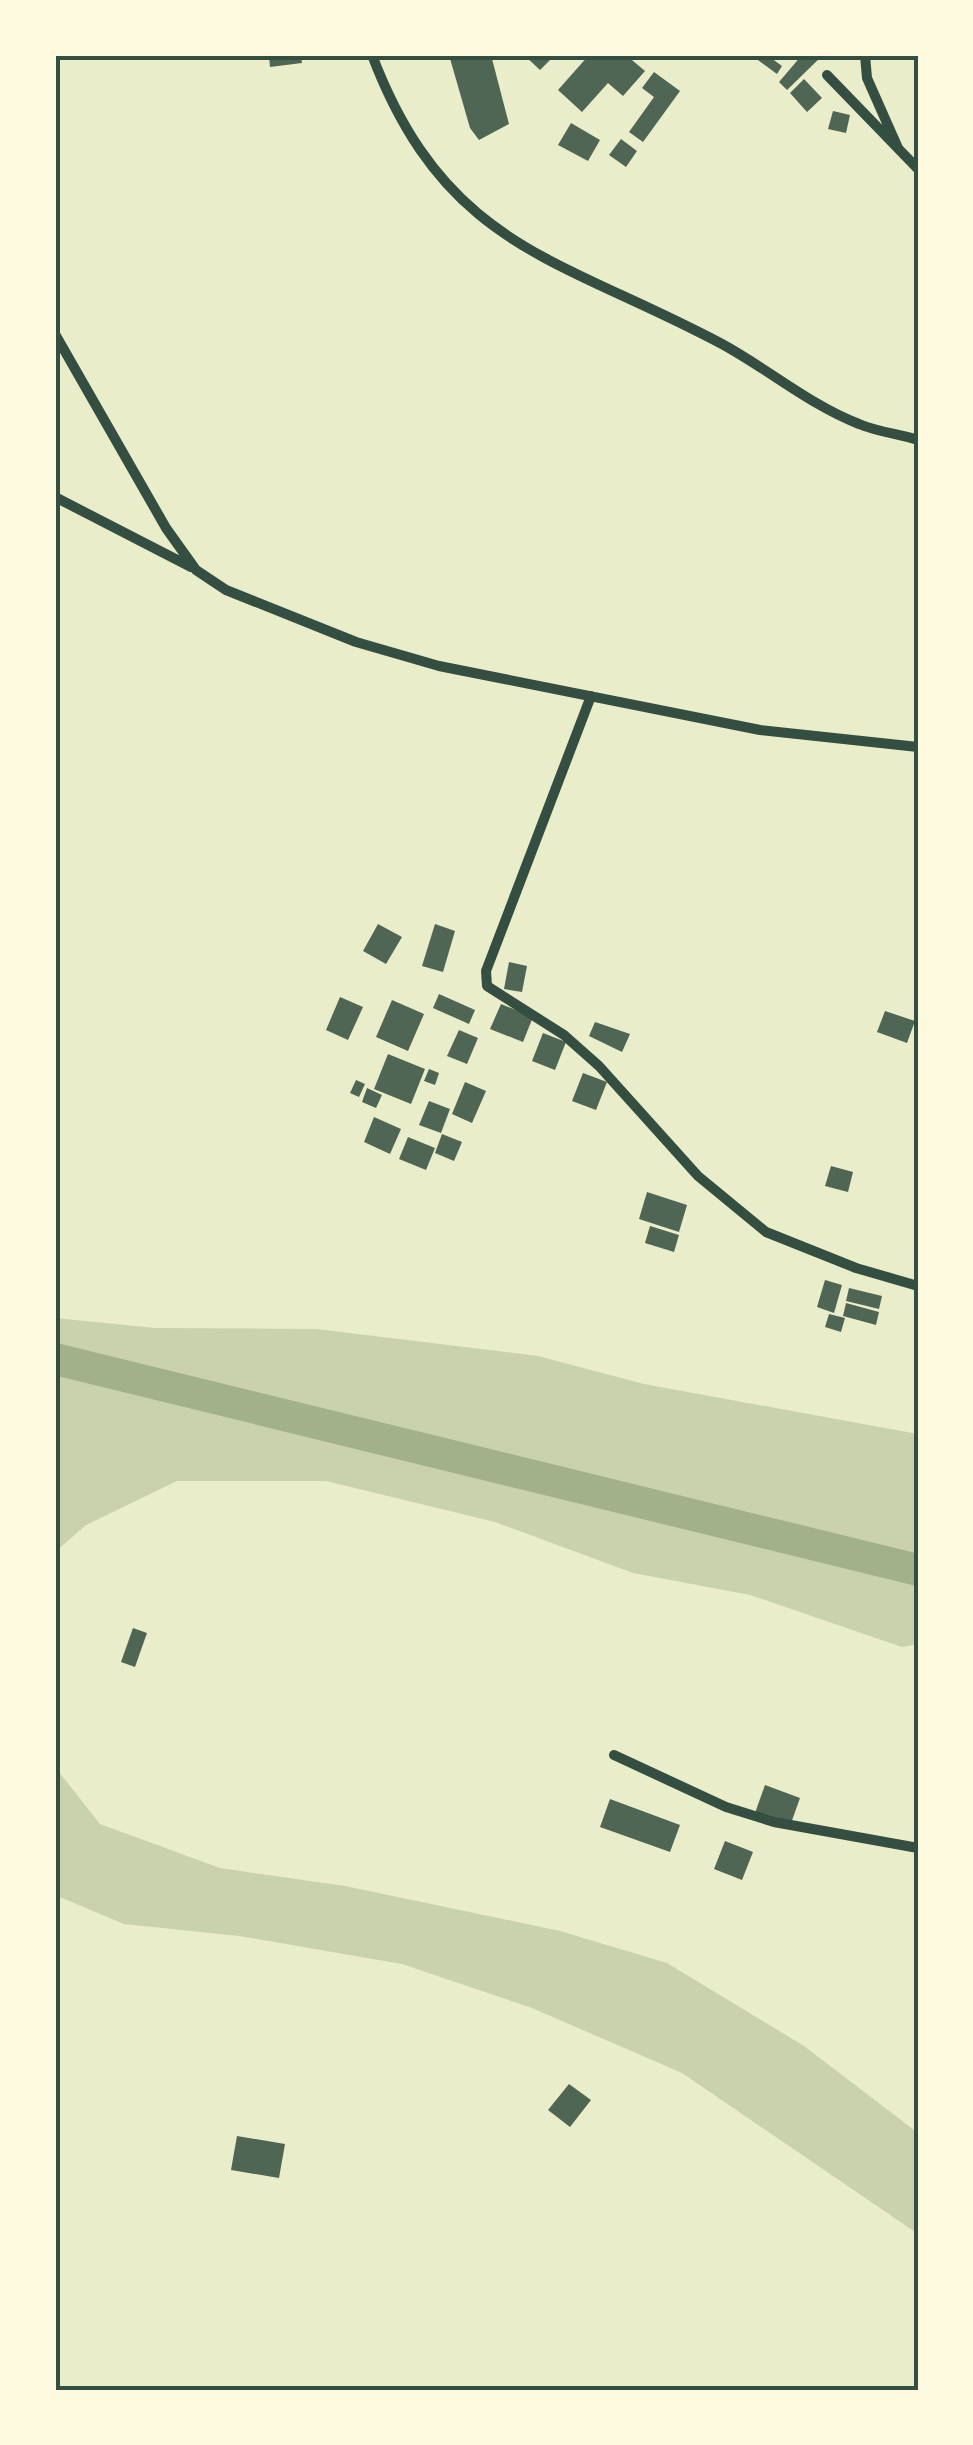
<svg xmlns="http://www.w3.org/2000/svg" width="973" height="2445" font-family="Signika,sans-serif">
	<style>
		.green { fill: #cad2ad }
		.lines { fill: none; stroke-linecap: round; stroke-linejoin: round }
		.river { stroke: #a3b18a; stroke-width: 32 }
		.building { fill: #4f6655 }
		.minor { stroke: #344e41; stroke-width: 10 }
		.neatline { fill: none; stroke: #344e41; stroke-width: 4 }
	</style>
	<rect width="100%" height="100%" fill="#e9edc9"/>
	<!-- green -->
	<path class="green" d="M55 1318 155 1328 317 1329 538 1356 644 1384 918 1434V1644L902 1647 750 1595 633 1573 495 1522 326 1481H177L86 1525 55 1552Z
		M55 1767 100 1824 220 1868 345 1886 560 1931 667 1963 804 2046 918 2133V2234L682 2073 532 2008 402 1964 239 1936 124 1924 55 1895Z"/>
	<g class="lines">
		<!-- river -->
		<path class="river" d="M55 1359 918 1570"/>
	</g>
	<!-- building -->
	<path class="building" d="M269 55H301L302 63 270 67Z
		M449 55H491L509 124 479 140 470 128Z
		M524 55H555L540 70Z
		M589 55H626L645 71 623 96 608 83 582 112 558 90Z
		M751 55H767L782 66 777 74Z
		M802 55H823L787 90 779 82Z
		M654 72 680 91 643 142 629 132 654 97 642 88Z
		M804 79 822 98 807 112 790 93Z
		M833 111 850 115 846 133 828 129Z
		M571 123 600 140 588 161 558 145Z
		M621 139 637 151 626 167 609 155Z
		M378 924 402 937 386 964 363 951Z
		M435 924 455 931 443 972 422 966Z
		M509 962 527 966 522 992 504 989Z
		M439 994 475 1010 469 1024 433 1008Z
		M340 997 363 1007 348 1040 326 1030Z
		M392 1000 424 1014 408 1051 376 1037Z
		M501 1004 533 1017 523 1042 490 1029Z
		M885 1011 915 1021 907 1043 877 1032Z
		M595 1022 630 1034 622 1052 589 1036Z
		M459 1030 478 1038 467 1064 447 1056Z
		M543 1033 566 1042 555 1070 532 1061Z
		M388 1054 425 1069 411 1104 374 1089Z
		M429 1069 439 1073 435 1085 424 1081Z
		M583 1073 607 1082 596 1110 572 1101Z
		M356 1080 365 1084 359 1097 350 1093Z
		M465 1082 486 1091 472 1123 452 1114Z
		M367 1088 382 1095 376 1108 362 1102Z
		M429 1101 450 1109 441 1133 419 1125Z
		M374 1117 401 1129 390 1154 364 1142Z
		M442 1134 462 1142 454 1161 435 1153Z
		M408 1137 435 1148 426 1170 399 1159Z
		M831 1166 853 1172 848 1192 825 1186Z
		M647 1192 687 1205 679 1232 639 1219Z
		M650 1226 679 1235 674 1252 645 1243Z
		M825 1280 842 1285 834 1313 817 1307Z
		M849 1288 882 1296 879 1309 846 1301Z
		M846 1303 879 1312 876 1325 843 1316Z
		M829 1314 845 1318 841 1332 825 1327Z
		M133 1628 147 1633 135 1667 121 1662Z
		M765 1785 800 1798 790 1826 755 1813Z
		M610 1799 680 1825 670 1852 600 1827Z
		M725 1841 753 1852 742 1880 714 1869Z
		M569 2084 591 2100 570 2127 548 2110Z
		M237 2136 285 2144 279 2178 231 2170Z"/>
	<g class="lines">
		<!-- minor -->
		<path class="minor" d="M372 55C446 249 559 257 722 344 768 369 810 405 859 424 878 432 899 434 918 440
			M865 55 867 78 898 148
			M827 75 918 169
			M55 334 166 528 196 570 226 590 356 642 439 666 760 730 918 747
			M55 497 191 567
			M591 696 486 971 487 986 564 1035 599 1066 698 1176 766 1232 856 1268 918 1286
			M614 1755 726 1807 774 1822 918 1848"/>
	</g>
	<!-- border -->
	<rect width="973" height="2445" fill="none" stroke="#fefae0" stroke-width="115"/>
	<rect x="58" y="58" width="858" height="2330" class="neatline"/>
</svg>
